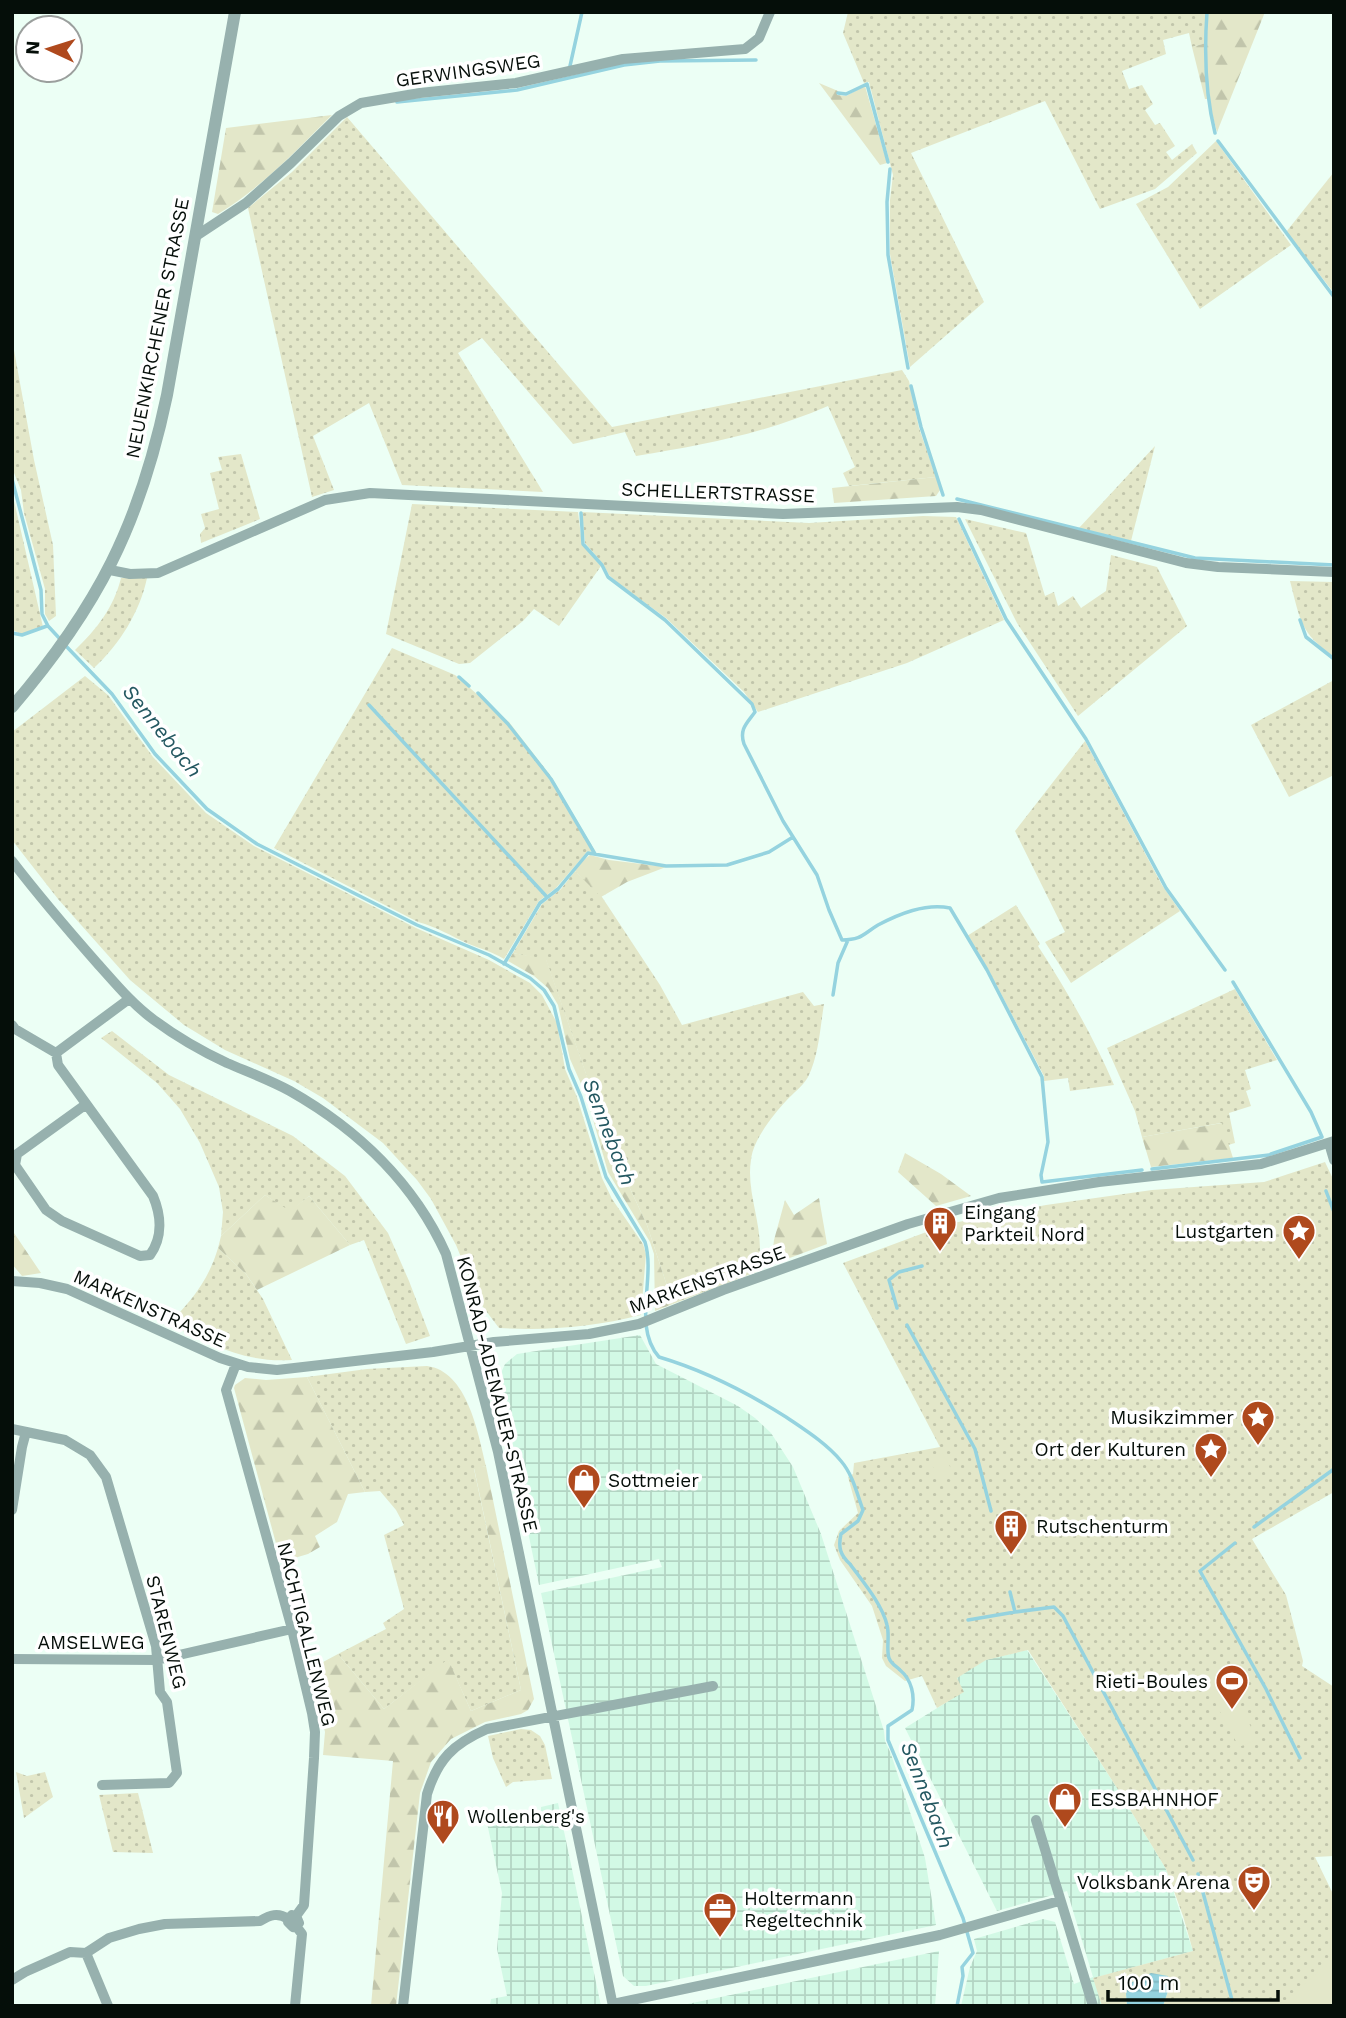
<svg xmlns="http://www.w3.org/2000/svg" width="1346" height="2018" font-family="'Work Sans',sans-serif">
	<style>
		.industrial { fill: url(#industrial-grid) }
		.green { fill: url(#green-dots) }
		.forest { fill: url(#forest-firs) }
		.pitch { fill: #e3e7c9 }
		.water { fill: url(#water-rules) }
		.lines { fill: none; stroke-linecap: round; stroke-linejoin: round }
		.stream { stroke: #95d3df; stroke-width: 3.5 }
		.minor { stroke: #97b1ae; stroke-width: 10 }
		.tertiary { stroke: #97b1ae; stroke-width: 12 }
		.labels { text-anchor: middle; stroke-width: 7; stroke-linejoin: round; paint-order: stroke }
		.street-label { font-size: 19px; fill: #050e09; stroke: #fff }
		.poi-label { font-size: 19px; fill: #050e09; stroke: #fff; text-anchor: start }
		.water-label { font-size: 21px; font-style: italic; fill: #245861; stroke: #fff }
	</style>
	<defs>
		<pattern id="industrial-grid" width="8" height="8" patternUnits="userSpaceOnUse" patternTransform="scale(1.75)"><rect width="8" height="8" fill="#d2f9e5"/><path d="M0 4h8M4 0v8" fill="none" stroke="#b3d4c3"/></pattern>
		<pattern id="green-dots" width="8" height="8" patternUnits="userSpaceOnUse" patternTransform="scale(1.75)"><rect width="8" height="8" fill="#e3e7c9"/><path d="M2 2h.1M6 6h.1" fill="none" stroke="#c1c5ab" stroke-width="1.8" stroke-linecap="round"/></pattern>
		<pattern id="forest-firs" width="22" height="20" patternUnits="userSpaceOnUse" patternTransform="scale(1.75)"><rect width="22" height="20" fill="#e3e7c9"/><path d="M5 1l3.5 6h-7zM16 11l3.5 6h-7z" fill="#c1c5ab"/></pattern>
		<pattern id="water-rules" width="6" height="5" patternUnits="userSpaceOnUse" patternTransform="scale(1.75)"><rect width="6" height="5" fill="#95d3df"/><path d="M0 2.5h6" fill="none" stroke="#7fb4be"/></pattern>
	</defs>
	<rect width="100%" height="100%" fill="#ecfff5"/>
	<!-- industrial -->
	<path class="industrial" d="M640 1335 656 1364 738 1406 755 1418 771 1433 793 1467 821 1534 884 1731 885 1741 891 1754 925 1858 936 1925 646 1986H634L623 1976 541 1593 662 1567 659 1559 539 1585 497 1382 505 1364 517 1354Z
		M1027 1650 1117 1788 1166 1869 1193 1951 1094 1978 1102 2006H961L970 1967 977 1951 974 1939 1043 1919 1055 1922 1074 1984 1093 1977 1067 1891 997 1911 905 1728 963 1692 956 1678 985 1660Z
		M558 1803 601 2006H490L491 1999 507 1996 497 1949 502 1893 487 1823 541 1812V1807Z
		M939 1951 935 2006H678Z"/>
	<!-- green -->
	<path class="green" d="M848 12H1208L1206 43 1192 47 1189 33 1163 40 1166 54 1122 71 1129 89 1142 85 1153 104 1145 110 1155 125 1160 123 1175 146 1166 152 1172 160 1192 144 1197 153 1155 189 1100 209 1045 101 911 153 984 302 910 367 890 254V200L893 175 869 82 864 83 843 33Z
		M347 117 612 427 902 370 909 381 919 428 936 477 849 486 843 473 855 467 828 406C763 434 704 445 636 456L625 432 573 444 482 338 458 353 543 492 402 485 369 403 313 436 334 490 312 497 248 208 292 172Z
		M1216 141 1291 245 1200 309 1136 204 1168 187Z
		M1334 172V293L1286 232Z
		M12 339 34 460 53 545 56 616 49 621 45 614V589L24 513 21 490 12 468Z
		M1155 446 1131 541 1079 528Z
		M241 454 260 519 201 543 200 534 205 528 201 514 219 509 210 473 222 470 218 457Z
		M12 492 43 627 22 634 12 630Z
		M412 504 578 512 582 544 601 566 559 626 534 609 523 621 470 663 459 664 386 634Z
		M582 512 809 523 923 516 956 517 1004 620 907 663 758 712 744 692 666 618 619 584 609 575 603 564 585 543Z
		M965 519 1026 533 1045 596 1054 592 1058 606 1073 596 1081 608 1106 591 1111 555 1157 567 1187 626 1078 716 1017 623Z
		M121 578H147C140 612 119 645 94 668L75 650C97 629 114 607 121 578Z
		M1290 581 1334 582V657C1300 633 1300 619 1290 581Z
		M392 648 455 675 509 722 550 775 595 851 587 852 556 888 539 901 504 959C493 952 481 949 469 944 451 936 437 927 418 922L274 848Z
		M85 676 108 695 153 757 206 813 254 846 416 928 489 960 530 983 542 995 557 1023 565 1069 577 1097 602 1178 612 1199 643 1244 646 1254 641 1315C594 1327 547 1331 499 1328L480 1303 456 1245 431 1199 417 1180 383 1143 323 1098 294 1081 225 1050 184 1025 130 980 58 899 12 840V732Z
		M1334 680V775L1289 797 1251 725Z
		M1085 741 1162 885 1180 911 1071 983 1045 942 1065 932 1015 831Z
		M575 871 600 894 660 985 682 1025 803 992 814 1006 824 1004C820 1028 819 1055 808 1077 803 1086 793 1093 786 1101 773 1115 753 1140 751 1160 745 1197 769 1235 756 1272L673 1304 647 1225 614 1154 546 960 513 953 542 904 561 889Z
		M1016 905 1040 944 1038 946C1067 991 1093 1036 1114 1085L1070 1091 1068 1078 1044 1081V1076L988 969 967 936Z
		M1235 989 1277 1060 1245 1070 1251 1089 1246 1091 1251 1106 1229 1113 1235 1143 1228 1145 1221 1123 1142 1137 1135 1111 1107 1048Z
		M112 1031 169 1075 293 1136 345 1176 388 1233 409 1281 430 1336 406 1344 364 1240 350 1245 309 1196 290 1212 265 1195 221 1236 223 1212 219 1187 200 1143 180 1109 157 1083 101 1038Z
		M1325 1162 1334 1181V1492L1252 1539 1286 1595 1303 1661 1302 1666 1334 1687V1856L1315 1857 1334 1896V2006H1163L1169 1988 1126 1994 1127 2006H1102L1093 1978 1193 1951 1183 1916 1166 1869 1117 1788 1028 1650 986 1660 957 1678 964 1692 937 1708 922 1676 905 1681 886 1666 882 1658 883 1640 872 1606 840 1560 834 1545 839 1531 858 1513 848 1477 853 1474 854 1463 940 1447 843 1263 948 1224 1046 1205 1152 1190 1264 1182Z
		M218 1248 246 1274 263 1299 292 1360C243 1363 211 1344 168 1324 192 1301 209 1279 218 1248Z
		M427 1366C467 1371 478 1432 486 1466L474 1469 521 1690 471 1711 448 1660 384 1709 338 1654 386 1629 383 1623 404 1609 384 1535 404 1525 396 1510 380 1491 365 1492 307 1377 367 1369Z
		M521 1729 531 1730 540 1736 545 1745 552 1779 513 1782 506 1787 493 1758 488 1736Z
		M16 1772 27 1776 45 1772 53 1797 24 1818Z
		M138 1793 153 1853 113 1852 99 1795Z"/>
	<!-- forest -->
	<path class="forest" d="M1208 12H1265L1217 132 1208 99H1205L1192 47 1206 43Z
		M819 83 838 91 837 95 846 96 865 86 887 163 880 165Z
		M332 115C296 151 261 188 218 214L212 212 226 128Z
		M936 477 940 490 936 496 834 503 832 488Z
		M590 855 609 860 666 867 627 882 601 897 575 871 580 863Z
		M513 953 546 959 614 1154 647 1225 673 1304 655 1311 654 1254 650 1242 608 1172 586 1095 570 1059 558 1005 548 988 534 976 508 961Z
		M1222 1123 1233 1158 1151 1167 1142 1137Z
		M905 1153 941 1174 971 1196 936 1206 898 1172Z
		M265 1195 290 1211 309 1196 350 1245 257 1290 246 1274 218 1248 221 1236Z
		M819 1198 827 1244 771 1265 774 1240 785 1200 794 1215Z
		M12 1230 41 1273 22 1276 12 1264Z
		M307 1377 365 1492 348 1494 337 1522 315 1536 320 1547 308 1554 281 1562 234 1388 235 1385 245 1378 266 1380Z
		M486 1466 534 1699 528 1710 521 1714 485 1722 451 1739 431 1762 420 1793 396 2006H371L393 1761 323 1755 325 1732 310 1669 338 1654 384 1709 448 1659 471 1711 521 1690 474 1468Z"/>
	<!-- pitch -->
	<path class="pitch" d="M942 1452 954 1474 940 1481 929 1459Z
		M1222 1669 1256 1737 1254 1741 1239 1747 1202 1678 1215 1670Z
		M1334 1957V2006H1281Z"/>
	<!-- water -->
	<path class="water" d="M1151 1973 1168 1976 1169 1988 1163 2006H1127L1126 1994 1128 1984Z"/>
	<g class="lines">
		<!-- stream -->
		<path class="stream" d="M1207 12C1204 54 1205 93 1215 133
			M570 66 582 12
			M838 93 846 94 867 84 888 162
			M397 102 517 90 624 65 660 61 756 60
			M1218 141 1334 297
			M890 169 887 202 888 255 908 368
			M911 386 921 427 943 495
			M12 479 41 590 42 614 48 626 60 639
			M957 499 1195 558 1334 565
			M581 513 583 544 602 565 608 577 665 620 752 704 755 712C747 723 739 729 744 744L783 821 817 875 829 910 842 940C862 940 863 934 878 925 899 914 925 903 950 908L987 970 1042 1077 1048 1142 1041 1175 1042 1182 1142 1170
			M959 519 1006 619 1086 739 1166 888 1225 970
			M1300 620 1306 637 1334 659
			M12 633 22 635 47 626
			M65 645 112 694 155 754 207 809 257 844 417 925 489 955 530 978 544 990 554 1006 569 1069 581 1097 606 1177 645 1242C656 1278 632 1326 659 1357 706 1371 745 1391 786 1417 805 1430 826 1443 841 1461 853 1475 857 1494 863 1510L858 1521 841 1534C838 1547 840 1555 850 1564 863 1582 882 1604 887 1625 890 1636 886 1649 889 1658 891 1664 896 1666 900 1670 912 1680 915 1696 912 1710L888 1726V1740L963 1918 973 1953 962 1967 963 1976 957 2006
			M459 677 469 686
			M478 693 508 724 551 779 595 854
			M369 705 547 897
			M504 964 540 903 558 889 588 853 666 866 727 865 769 852 793 837
			M1233 982 1311 1112 1322 1137
			M833 995 838 963 848 940
			M1271 1154 1322 1137
			M1152 1169 1269 1155
			M1326 1191 1334 1212
			M897 1308 889 1280 899 1272 922 1266
			M907 1325 975 1449 991 1511
			M1254 1527 1334 1469
			M1235 1543 1200 1571 1266 1689 1300 1758
			M1010 1592 1015 1612 1054 1607 1063 1616 1193 1860
			M968 1620 1015 1612
			M1198 1874 1232 2000"/>
		<!-- minor -->
		<path class="minor" d="M196 236 246 203 291 163 339 116 361 103 420 93 516 83 623 59 745 49 759 38 770 12
			M110 570 130 574 158 573 325 500 370 493 783 514 957 507 981 510 1186 563 1218 567 1334 572
			M12 861C39 896 68 930 97 963 115 983 132 1004 154 1020 177 1037 201 1051 227 1063 248 1072 270 1080 290 1091 357 1129 414 1183 446 1254L498 1452 613 2006
			M12 1025 15 1029 56 1053
			M56 1053 58 1065 153 1196C161 1215 163 1237 150 1255L140 1256 62 1221 46 1210 15 1165 17 1154 85 1105
			M56 1053 129 999
			M1329 1143 1334 1160
			M12 1281 40 1283 67 1289 220 1358 248 1367 277 1370 433 1352 494 1342 589 1334 639 1324 723 1290 908 1224 999 1198 1099 1182 1261 1164 1334 1141
			M236 1364 226 1390 292 1629 312 1713 315 1732 314 1758 304 1905 296 1916
			M12 1429 65 1440 90 1455 106 1477 156 1646 160 1692 167 1702 177 1773 169 1783 102 1785
			M12 1510 22 1447 26 1432
			M12 1659 157 1660 292 1629
			M1036 1820 1093 2006
			M86 1953 108 2006
			M12 1980 25 1972 70 1952 86 1953 109 1938 139 1929 165 1924 260 1921C270 1915 278 1912 288 1919L292 1915 296 1916 299 1923 293 1927 288 1922V1919
			M613 2004 940 1935 1059 1901
			M295 2006 302 1934 296 1926
			M403 2006 427 1794C438 1759 453 1744 487 1729L713 1686"/>
		<!-- tertiary -->
		<path class="tertiary" d="M12 707C98 607 140 524 167 395L235 12"/>
	</g>
	<!-- icons -->
	<defs>
		<symbol id="building-pin" viewBox="-11 -11 22 30"><path d="M0 17L-7.5 6A9.5 9.5 0 1 1 7.5 6Z" fill="#af491d" stroke="#fff"/><path d="M-4-6H4V6H1V3H-1V6H-4ZM-2.5-4.3h1.7v1.8h-1.7ZM.8-4.3h1.7v1.8H.8ZM-2.5-1h1.7V.8h-1.7ZM.8-1h1.7V.8H.8Z" fill="#fff"/></symbol>
		<symbol id="sight-pin" viewBox="-11 -11 22 30"><path d="M0 17L-7.5 6A9.5 9.5 0 1 1 7.5 6Z" fill="#af491d" stroke="#fff"/><path d="M0-6L1.8-2.2L6-1.7L2.9 1.2L3.7 5.4L0 3.3L-3.7 5.4L-2.9 1.2L-6-1.7L-1.8-2.2Z" fill="#fff"/></symbol>
		<symbol id="shop-pin" viewBox="-11 -11 22 30"><path d="M0 17L-7.5 6A9.5 9.5 0 1 1 7.5 6Z" fill="#af491d" stroke="#fff"/><path d="M-5-2.5h2.3a2.7 3.5 0 0 1 5.4 0H5L5.5 6h-11ZM-1.5-2.5h3a1.5 2.3 0 0 0-3 0Z" fill="#fff"/></symbol>
		<symbol id="stadium-pin" viewBox="-11 -11 22 30"><path d="M0 17L-7.5 6A9.5 9.5 0 1 1 7.5 6Z" fill="#af491d" stroke="#fff"/><path d="M0-5a6.5 5 0 1 0 0 10a6.5 5 0 1 0 0-10ZM-3.5-1.8h7v3.6h-7Z" fill="#fff"/></symbol>
		<symbol id="restaurant-pin" viewBox="-11 -11 22 30"><path d="M0 17L-7.5 6A9.5 9.5 0 1 1 7.5 6Z" fill="#af491d" stroke="#fff"/><path d="M-5-6h1v4h1v-4h1v4h1v-4h1v5L-1.5 .5V6h-2V.5L-5-1ZM5-6V6H3V1.5H1.5Q1.5-4 5-6Z" fill="#fff"/></symbol>
		<symbol id="theatre-pin" viewBox="-11 -11 22 30"><path d="M0 17L-7.5 6A9.5 9.5 0 1 1 7.5 6Z" fill="#af491d" stroke="#fff"/><path d="M-5-5.5Q0-4 5-5.5V0Q5 5 0 6Q-5 5-5 0ZM-3.3-2.5H-1v1.5H-3.3ZM1-2.5H3.3v1.5H1ZM-2.8 1Q0 5.5 2.8 1Z" fill="#fff"/></symbol>
		<symbol id="office-pin" viewBox="-11 -11 22 30"><path d="M0 17L-7.5 6A9.5 9.5 0 1 1 7.5 6Z" fill="#af491d" stroke="#fff"/><path d="M-6-3h4V-5.5h4V-3h4V5H-6ZM-1-4.5V-3h2v-1.5ZM-6 0V1H6V0Z" fill="#fff"/></symbol>
	</defs>
	<g fill-rule="evenodd">
		<use href="#building-pin" x="921" y="1204" width="38" height="52"/>
		<use href="#sight-pin" x="1280" y="1212" width="38" height="52"/>
		<use href="#sight-pin" x="1239" y="1398" width="38" height="52"/>
		<use href="#sight-pin" x="1192" y="1430" width="38" height="52"/>
		<use href="#shop-pin" x="565" y="1461" width="38" height="52"/>
		<use href="#building-pin" x="992" y="1507" width="38" height="52"/>
		<use href="#stadium-pin" x="1213" y="1662" width="38" height="52"/>
		<use href="#shop-pin" x="1046" y="1780" width="38" height="52"/>
		<use href="#restaurant-pin" x="424" y="1797" width="38" height="52"/>
		<use href="#theatre-pin" x="1235" y="1863" width="38" height="52"/>
		<use href="#office-pin" x="701" y="1890" width="38" height="52"/>
	</g>
	<g class="labels">
		<!-- street labels -->
		<g class="street-label">
			<text transform="translate(468 70) rotate(-8)" y="7">GERWINGSWEG</text>
			<text transform="translate(157 328) rotate(-79)" y="7">NEUENKIRCHENER STRASSE</text>
			<text transform="translate(718 492) rotate(2)" y="7">SCHELLERTSTRASSE</text>
			<text transform="translate(707 1279) rotate(-20)" y="7">MARKENSTRASSE</text>
			<text transform="translate(150 1308) rotate(24)" y="7">MARKENSTRASSE</text>
			<text transform="translate(498 1394) rotate(76)" y="7">KONRAD-ADENAUER-STRASSE</text>
			<text transform="translate(167 1632) rotate(76)" y="7">STARENWEG</text>
			<text transform="translate(307 1634) rotate(76)" y="7">NACHTIGALLENWEG</text>
			<text x="91" y="1649">AMSELWEG</text>
		</g>
		<!-- poi labels -->
		<g class="poi-label">
			<text x="964" y="1219">Eingang<tspan x="964" dy="22">Parkteil Nord</tspan></text>
			<text x="1274" y="1238" text-anchor="end">Lustgarten</text>
			<text x="1234" y="1424" text-anchor="end">Musikzimmer</text>
			<text x="1186" y="1456" text-anchor="end">Ort der Kulturen</text>
			<text x="608" y="1487">Sottmeier</text>
			<text x="1036" y="1533">Rutschenturm</text>
			<text x="1208" y="1688" text-anchor="end">Rieti-Boules</text>
			<text x="1090" y="1806">ESSBAHNHOF</text>
			<text x="467" y="1823">Wollenberg's</text>
			<text x="1230" y="1889" text-anchor="end">Volksbank Arena</text>
			<text x="744" y="1905">Holtermann<tspan x="744" dy="22">Regeltechnik</tspan></text>
		</g>
		<!-- water labels -->
		<g class="water-label">
			<text transform="translate(162 731) rotate(51)" y="7">Sennebach</text>
			<text transform="translate(609 1132) rotate(69)" y="7">Sennebach</text>
			<text transform="translate(927 1795) rotate(69)" y="7">Sennebach</text>
		</g>
	</g>
	<!-- border -->
	<rect width="1346" height="2018" fill="none" stroke="#050e09" stroke-width="28"/>
	<!-- north arrow -->
	<g transform="translate(49 49) rotate(274)"><circle r="33" fill="#ffffff" stroke="#9b9f9d" stroke-width="2"/>
	<path d="M0-5L12 26L0 18L-12 26Z" fill="#af491d"/>
	<text y="-10" font-size="19" font-weight="bold" text-anchor="middle" fill="#050e09">N</text>
	</g>
	<!-- scale -->
	<path d="M1108 1990v10h170v-10" fill="none" stroke="#050e09" stroke-width="3.5"/>
	<text x="1118" y="1990" font-size="21" fill="#050e09" stroke="#ffffff" stroke-width="5" paint-order="stroke">100 m</text>
</svg>
